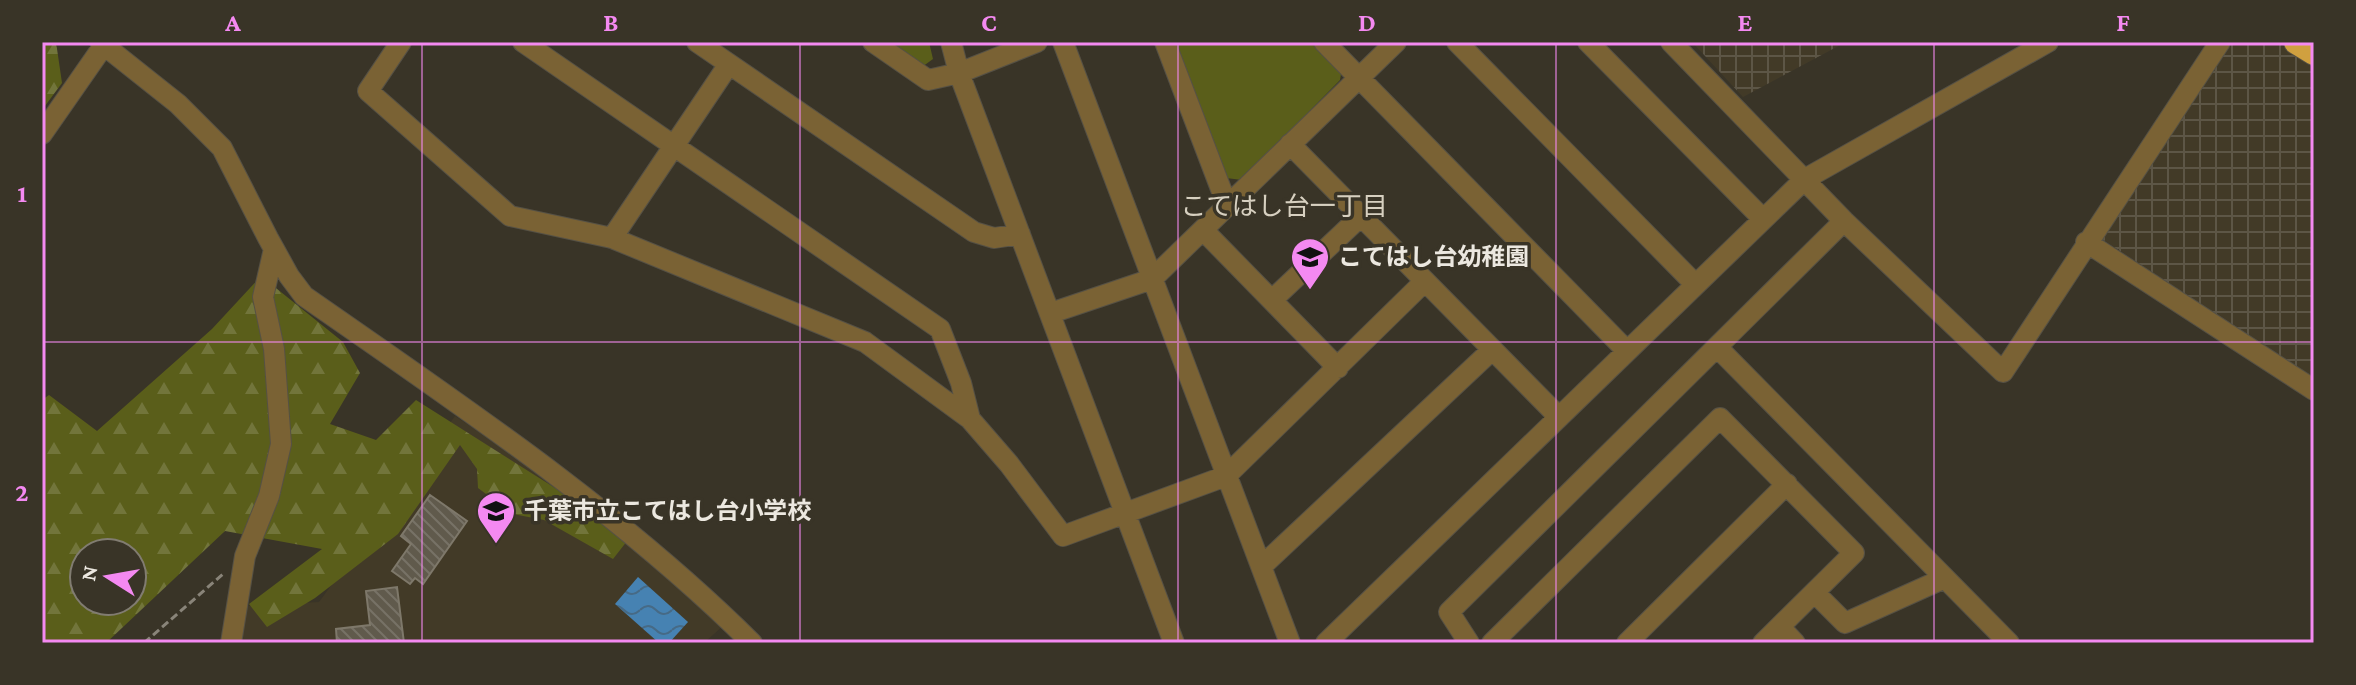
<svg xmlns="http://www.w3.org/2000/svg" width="2356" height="685" font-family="'Crimson Pro','Noto Sans JP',serif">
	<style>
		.industrial { fill: url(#industrial-grid) }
		.built { fill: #423a27 }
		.forest { fill: url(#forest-firs); fill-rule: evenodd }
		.park { fill: #5a5e1a }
		.water { fill: url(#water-waves) }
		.building { fill: url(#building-back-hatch); stroke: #7e786a; stroke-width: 2 }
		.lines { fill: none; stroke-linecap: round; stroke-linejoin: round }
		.minor-casing { stroke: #565145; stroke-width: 22 }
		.highway-casing { stroke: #565145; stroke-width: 26 }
		.path { stroke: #898479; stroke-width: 3; stroke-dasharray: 8 4; stroke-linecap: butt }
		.minor { stroke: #7a6234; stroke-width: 20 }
		.highway { stroke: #d0a03f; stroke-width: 24 }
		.grid { fill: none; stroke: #f489f1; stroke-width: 2; stroke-opacity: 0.55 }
		.labels { text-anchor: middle; stroke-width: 7; stroke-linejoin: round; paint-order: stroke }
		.poi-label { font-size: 24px; font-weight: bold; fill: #ece8e0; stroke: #393427; text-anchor: start }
		.neighbourhood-label { font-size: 26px; fill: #d7d0c0; stroke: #393427 }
		.neatline { fill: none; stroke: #f489f1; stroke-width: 3 }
		.grid-label { font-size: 26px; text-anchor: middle; font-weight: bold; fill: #f489f1 }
	</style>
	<defs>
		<pattern id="industrial-grid" width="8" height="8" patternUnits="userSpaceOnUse" patternTransform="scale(2)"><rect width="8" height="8" fill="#423a27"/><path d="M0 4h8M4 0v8" fill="none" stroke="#5d5646"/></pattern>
		<pattern id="forest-firs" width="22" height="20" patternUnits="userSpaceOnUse" patternTransform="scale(2)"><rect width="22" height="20" fill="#5a5e1a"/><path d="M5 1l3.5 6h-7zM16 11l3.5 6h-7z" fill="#72753b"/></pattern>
		<pattern id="water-waves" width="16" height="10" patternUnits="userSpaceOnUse" patternTransform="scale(2)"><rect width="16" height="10" fill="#4682b2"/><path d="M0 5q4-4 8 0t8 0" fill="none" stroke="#466a86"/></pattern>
		<pattern id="building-back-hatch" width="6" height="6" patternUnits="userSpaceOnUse" patternTransform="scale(2)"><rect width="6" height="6" fill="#605a4c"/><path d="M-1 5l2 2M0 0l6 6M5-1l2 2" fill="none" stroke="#777266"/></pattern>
	</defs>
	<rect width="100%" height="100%" fill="#393427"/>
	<!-- industrial -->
	<path class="industrial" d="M1692 42H1846L1743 97Z
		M2230 42H2276L2314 66V379L2102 239Z"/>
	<!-- built -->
	<path class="built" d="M455 416 565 487 724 625 704 643H241L247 606 319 602Z"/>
	<!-- forest -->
	<path class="forest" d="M42 42H56L62 83 42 110Z
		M261 276 343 342 360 373 330 424 376 440 416 400 631 536 613 559 544 520 513 514 478 488 477 469 460 445 398 534 315 598 267 627 249 604 322 549 225 531 106 643H42V400L49 395 97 431 212 329ZM84 553H132V601H84Z"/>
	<!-- park -->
	<path class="park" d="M885 42H929L933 59 922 67Z
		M1175 42H1317L1342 68 1340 80 1242 180 1226 178Z"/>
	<!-- water -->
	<path class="water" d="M638 577 688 622 669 643H659L615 604Z"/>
	<!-- building -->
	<path class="building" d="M430 495 467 521 423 584 415 578 410 584 392 571 411 544 401 536Z
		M397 587 404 643H337L336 629 370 625 366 591Z"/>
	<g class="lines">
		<defs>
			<path id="minor" d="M100 42 178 104 222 148 268 238 289 276 304 296C459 404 618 510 752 643
				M401 42 368 91 510 216 612 238 865 342 970 419 1009 464 1063 536 1226 476 1425 281
				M523 42 940 329 961 383 970 419
				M697 42 974 232 994 238 1020 234
				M873 42 928 80 959 73 1037 42
				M951 42 959 73 1174 643
				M1063 42 1290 643
				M1165 42 1227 205
				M1324 42 1627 351
				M1457 42 1694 283
				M1588 42 1762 218
				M1671 42 1844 221 2003 372 2220 42
				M42 134 104 45
				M1290 144 1559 417
				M1204 231 1338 368
				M612 238 729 64
				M2086 242 2314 390
				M1272 300 1361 216
				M1051 313 1152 279 1396 42
				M1717 347 2009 643
				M1263 565 1492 350
				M1815 593 1845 623 1945 578
				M1780 627 1795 643
				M231 643 245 556 269 496 281 444 274 349 263 297 274 249
				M1326 643 1805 179 2048 42
				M1469 643 1449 612 1844 221
				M1492 643 1720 418 1854 553 1763 643
				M1627 643 1787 484"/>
			<path id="highway" d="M2296 42 2314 53"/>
		</defs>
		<!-- minor casing -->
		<use href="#minor" class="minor-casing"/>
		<!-- highway casing -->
		<use href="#highway" class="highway-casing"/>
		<!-- path -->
		<path class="path" d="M144 643 223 574"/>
		<!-- minor -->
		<use href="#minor" class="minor"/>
		<!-- highway -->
		<use href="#highway" class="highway"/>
	</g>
	<!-- grid -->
	<path class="grid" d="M422 42V643M800 42V643M1178 42V643M1556 42V643M1934 42V643M42 342H2314"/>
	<!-- icons -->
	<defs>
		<symbol id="school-pin" viewBox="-11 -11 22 30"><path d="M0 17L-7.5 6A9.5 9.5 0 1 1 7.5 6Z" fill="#f489f1" stroke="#393427"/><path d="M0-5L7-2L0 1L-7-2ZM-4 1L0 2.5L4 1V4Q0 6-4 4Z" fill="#111"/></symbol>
	</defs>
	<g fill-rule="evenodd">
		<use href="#school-pin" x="1288" y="235" width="44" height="60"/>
		<use href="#school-pin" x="474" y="489" width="44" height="60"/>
	</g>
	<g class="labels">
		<!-- poi labels -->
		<g class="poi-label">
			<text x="1338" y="265">こてはし台幼稚園</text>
			<text x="524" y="519">千葉市立こてはし台小学校</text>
		</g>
		<!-- neighbourhood labels -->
		<g class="neighbourhood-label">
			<text x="1284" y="215">こてはし台一丁目</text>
		</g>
	</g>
	<!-- border -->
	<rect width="2356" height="685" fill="none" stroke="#393427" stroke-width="88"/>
	<!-- north arrow -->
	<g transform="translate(108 577) rotate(281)"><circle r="38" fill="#393427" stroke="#817c71" stroke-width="2"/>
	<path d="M0-6L14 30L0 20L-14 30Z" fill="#f489f1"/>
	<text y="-12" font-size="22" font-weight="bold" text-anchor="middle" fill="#ece8e0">N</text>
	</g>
	<rect x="44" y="44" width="2268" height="597" class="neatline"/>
	<g class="grid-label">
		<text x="233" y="31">A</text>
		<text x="611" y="31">B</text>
		<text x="989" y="31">C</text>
		<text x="1367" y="31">D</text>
		<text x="1745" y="31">E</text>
		<text x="2123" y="31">F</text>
		<text x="22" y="202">1</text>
		<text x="22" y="501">2</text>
	</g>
</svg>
